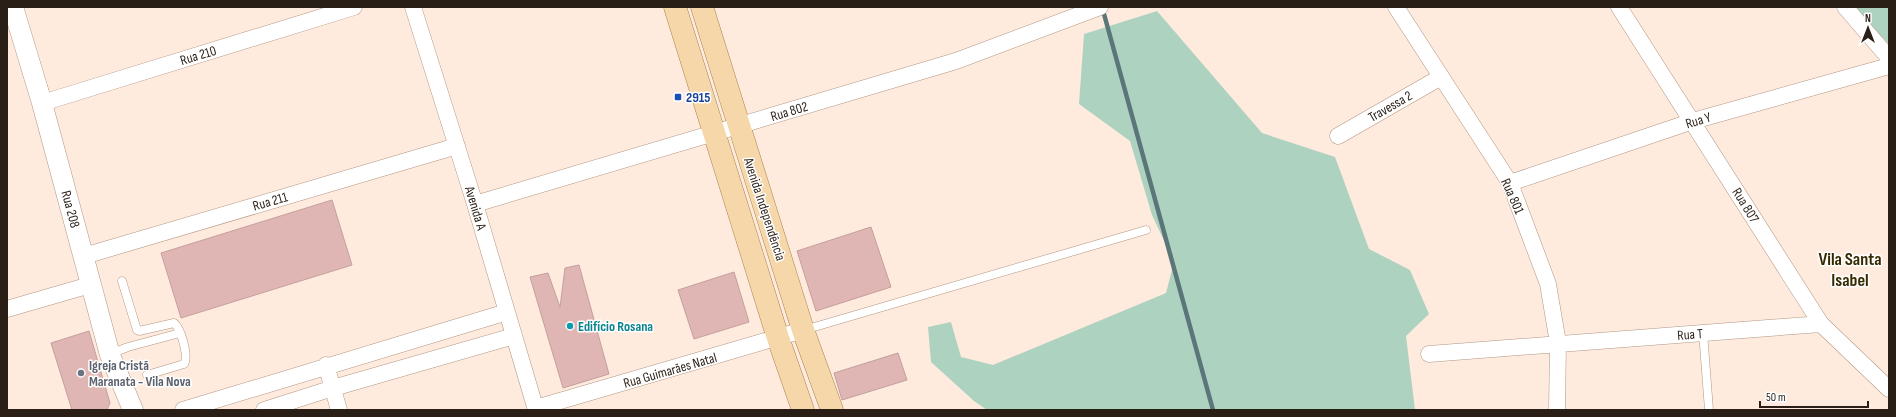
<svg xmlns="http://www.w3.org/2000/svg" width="1896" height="417" font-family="'Sofia Sans Condensed',sans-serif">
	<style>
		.green { fill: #aed2c0 }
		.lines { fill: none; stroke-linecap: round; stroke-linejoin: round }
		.stream { stroke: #5a7679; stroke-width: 4.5 }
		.building { fill: #e0b6b5; stroke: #c49f9d }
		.service-casing { stroke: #b29682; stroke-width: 9 }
		.minor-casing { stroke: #b29682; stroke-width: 17 }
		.tertiary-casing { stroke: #b29682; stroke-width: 21 }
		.primary-casing { stroke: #ab8552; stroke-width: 23 }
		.service { stroke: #fff; stroke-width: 8 }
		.minor { stroke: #fff; stroke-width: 16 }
		.tertiary { stroke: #fff; stroke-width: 20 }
		.primary { stroke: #f6d7aa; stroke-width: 22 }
		.transit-dot { fill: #1a4fb4; stroke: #fff; stroke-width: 1.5 }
		.culture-dot { fill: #0f9aa8; stroke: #fff; stroke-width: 1.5 }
		.worship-dot { fill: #6b7280; stroke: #fff; stroke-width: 1.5 }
		.labels { text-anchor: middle; stroke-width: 3; stroke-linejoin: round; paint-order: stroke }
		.street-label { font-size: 14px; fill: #2a1f17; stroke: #fff }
		.transit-label { font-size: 14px; font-weight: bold; fill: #164399; stroke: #fff; text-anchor: start }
		.culture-label { font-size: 14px; font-weight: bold; fill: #0d838f; stroke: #fff; text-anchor: start }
		.worship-label { font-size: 14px; font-weight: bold; fill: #5b616d; stroke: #fff; text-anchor: start }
		.district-label { font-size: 18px; font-weight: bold; fill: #352a00; stroke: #fff }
	</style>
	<rect width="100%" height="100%" fill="#feebde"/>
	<!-- green -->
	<path class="green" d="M1853 7H1889V44L1854 9Z
		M1157 11 1262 133 1335 157 1369 249 1410 270 1429 314 1406 336 1415 410H987L974 401 931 362 928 327 951 322 961 357 993 365 1166 293 1174 262 1152 215 1130 141 1079 104 1084 34Z"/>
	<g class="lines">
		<!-- stream -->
		<path class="stream" d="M1104 14 1213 410"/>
	</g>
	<!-- building -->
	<path class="building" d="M332 200 352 265 181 318 161 253Z
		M871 227 891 287 816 311 797 251Z
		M579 265 609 374 563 388 530 277 548 273 560 307 565 268Z
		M734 272 749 322 694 339 678 290Z
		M89 331 110 403 107 410H72L51 343Z
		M898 353 907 380 842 400 834 373Z"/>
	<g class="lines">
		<defs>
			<path id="service" d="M122 281 137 330 139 331 174 323C181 328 189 357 184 364L147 375
				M804 330 1146 230
				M1703 332 1709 410
				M110 354 128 347 180 333"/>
			<path id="minor" d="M413 7 475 204 536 410
				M1396 7 1510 183 1548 284 1558 343 1557 410
				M1619 7 1821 324 1889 389
				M1845 7 1889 58
				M42 103 354 7
				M1338 136 1441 77
				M1510 183 1693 121 1889 66
				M475 204 956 61 1100 7
				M84 256 457 146
				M7 309 90 285
				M1429 354 1821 324
				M326 365 339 410
				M536 408 803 330
				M183 410 507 312
				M264 410 333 388 514 336"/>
			<path id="tertiary" d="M13 7 42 103 110 355 133 410"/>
			<path id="primary" d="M675 7 778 338 803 410
				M702 7 803 330 832 410"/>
		</defs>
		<!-- service casing -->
		<use href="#service" class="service-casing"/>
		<!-- minor casing -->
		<use href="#minor" class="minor-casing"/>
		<!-- tertiary casing -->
		<use href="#tertiary" class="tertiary-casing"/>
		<!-- primary casing -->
		<use href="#primary" class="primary-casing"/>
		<!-- service -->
		<use href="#service" class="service"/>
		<!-- minor -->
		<use href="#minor" class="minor"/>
		<!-- tertiary -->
		<use href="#tertiary" class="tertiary"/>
		<!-- primary -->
		<use href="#primary" class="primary"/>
	</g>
	<!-- markers -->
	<rect class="transit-dot" x="674" y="93" width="8" height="8" rx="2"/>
	<circle class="culture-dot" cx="570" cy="326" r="4"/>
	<circle class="worship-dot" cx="81" cy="373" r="4"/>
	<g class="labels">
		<!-- street labels -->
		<g class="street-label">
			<text transform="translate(198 55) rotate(-17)" y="5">Rua 210</text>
			<text transform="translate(1390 106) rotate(-30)" y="5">Travessa 2</text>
			<text transform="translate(789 111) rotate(-17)" y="5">Rua 802</text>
			<text transform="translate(1698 120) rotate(-17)" y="5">Rua Y</text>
			<text transform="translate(1513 196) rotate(66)" y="5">Rua 801</text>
			<text transform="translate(270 201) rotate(-16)" y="5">Rua 211</text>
			<text transform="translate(1746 205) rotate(58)" y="5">Rua 807</text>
			<text transform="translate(476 208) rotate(73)" y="5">Avenida A</text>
			<text transform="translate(71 209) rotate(75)" y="5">Rua 208</text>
			<text transform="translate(765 209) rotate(72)" y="5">Avenida Independência</text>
			<text transform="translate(1690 334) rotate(-4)" y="5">Rua T</text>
			<text transform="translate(670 370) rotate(-16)" y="5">Rua Guimarães Natal</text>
		</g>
		<!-- transit labels -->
		<g class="transit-label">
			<text x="686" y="102">2915</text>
		</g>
		<!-- culture labels -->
		<g class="culture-label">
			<text x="578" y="331">Edifício Rosana</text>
		</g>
		<!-- worship labels -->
		<g class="worship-label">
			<text x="89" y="370">Igreja Cristã<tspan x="89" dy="16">Maranata - Vila Nova</tspan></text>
		</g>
		<!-- district labels -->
		<g class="district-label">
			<text x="1850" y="265">Vila Santa<tspan x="1850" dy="21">Isabel</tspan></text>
		</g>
	</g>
	<!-- border -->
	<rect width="1896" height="417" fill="none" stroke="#2a1f17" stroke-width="16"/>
	<!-- north arrow -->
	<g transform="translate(1868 28)" stroke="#ffffff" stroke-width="3" paint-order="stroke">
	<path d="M0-3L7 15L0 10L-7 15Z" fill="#2a1f17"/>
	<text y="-6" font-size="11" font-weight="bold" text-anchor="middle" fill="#2a1f17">N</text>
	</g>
	<!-- scale -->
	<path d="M1760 401v6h108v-6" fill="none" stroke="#2a1f17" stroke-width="2"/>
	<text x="1766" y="401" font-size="12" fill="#2a1f17" stroke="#ffffff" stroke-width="3" paint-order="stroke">50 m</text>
</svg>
